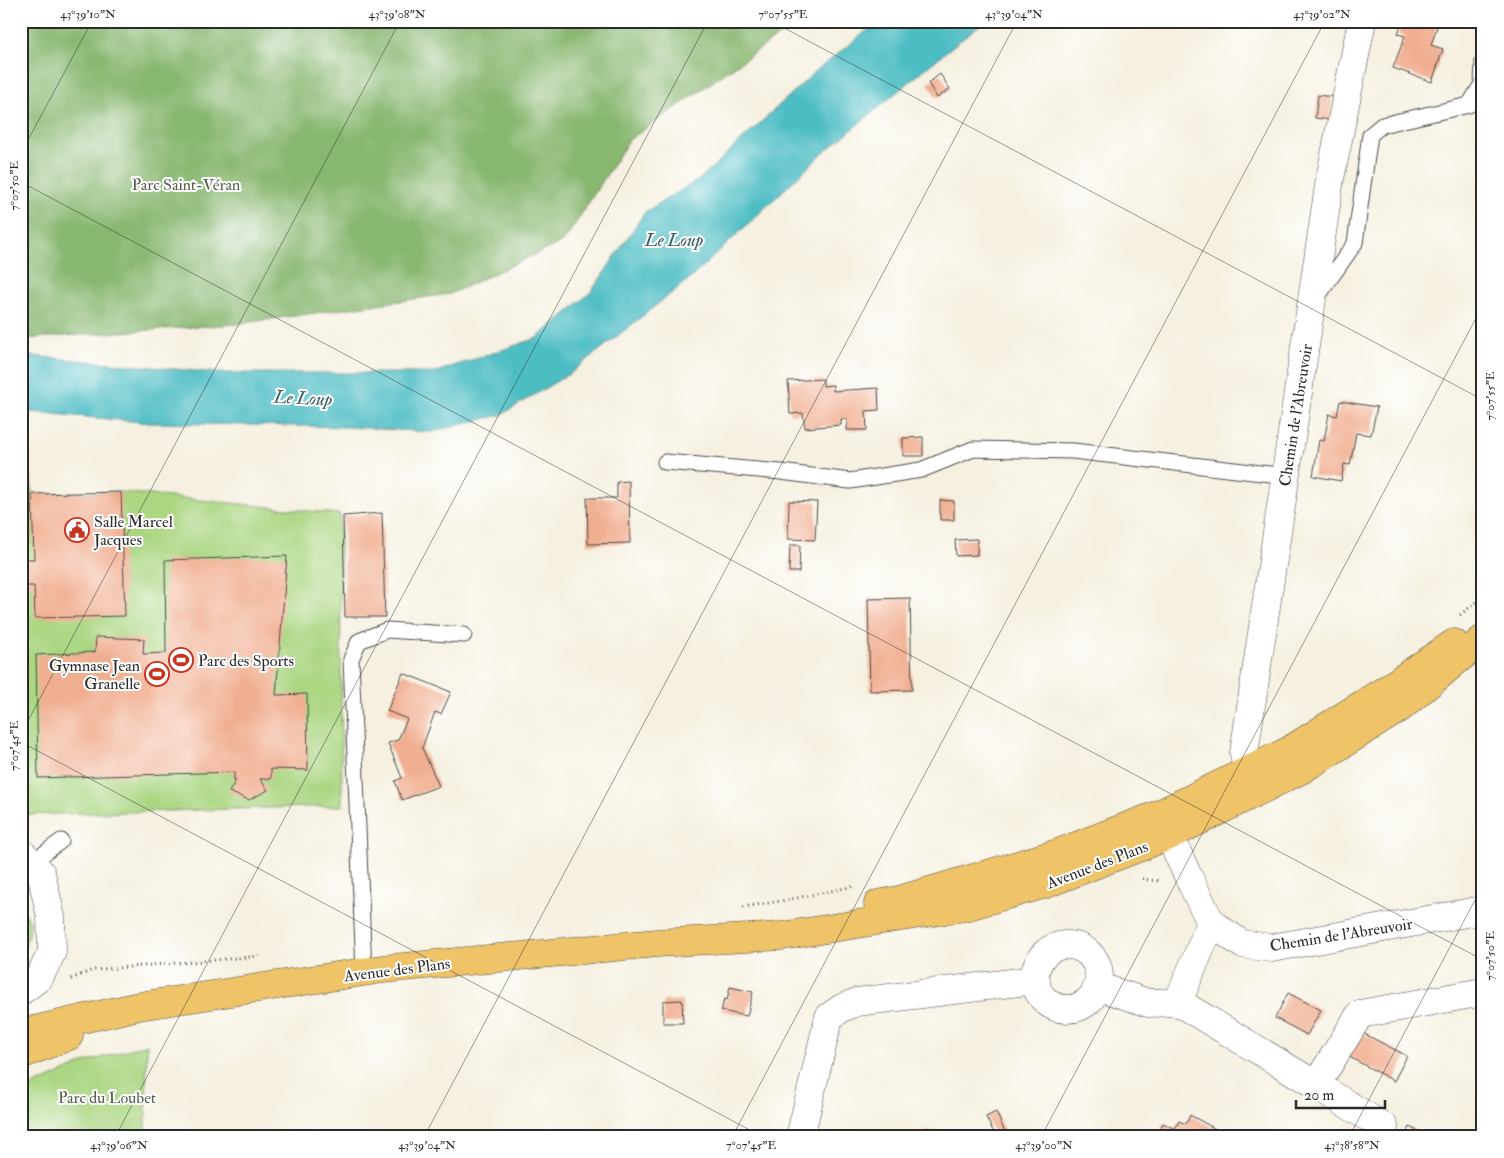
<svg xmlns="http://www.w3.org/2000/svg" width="1504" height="1158" font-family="'IM FELL Double Pica',serif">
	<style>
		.green { fill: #abd682; stroke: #6b8056 }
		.forest { fill: #88b770; stroke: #5a714e }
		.water { fill: #4ebdc4; stroke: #3c7478 }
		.building { fill: #f1af91 }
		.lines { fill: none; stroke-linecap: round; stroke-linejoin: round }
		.lane-casing { stroke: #494946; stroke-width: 17 }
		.street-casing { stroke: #494946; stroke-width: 29 }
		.primary-casing { stroke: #494946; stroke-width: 29 }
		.path { stroke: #494946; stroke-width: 3; stroke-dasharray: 1 4; stroke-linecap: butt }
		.lane { stroke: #fff; stroke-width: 15 }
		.street { stroke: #fff; stroke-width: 28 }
		.primary { stroke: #efc469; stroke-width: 28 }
		.ticks { fill: none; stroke: #2b2b2b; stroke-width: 1; stroke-opacity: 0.45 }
		.labels { text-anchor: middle; stroke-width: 4; stroke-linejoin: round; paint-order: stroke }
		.park-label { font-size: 16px; fill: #515e45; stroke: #fff }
		.street-label { font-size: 16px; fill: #2b2b2b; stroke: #fff }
		.poi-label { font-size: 16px; fill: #2b2b2b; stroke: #fff; text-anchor: start }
		.water-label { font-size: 18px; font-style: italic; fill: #375e61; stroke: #fff }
		.neatline { fill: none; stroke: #2b2b2b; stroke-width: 2 }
		.ticks-label { font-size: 12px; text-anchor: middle; fill: #2b2b2b }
	</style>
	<rect width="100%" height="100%" fill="#fff"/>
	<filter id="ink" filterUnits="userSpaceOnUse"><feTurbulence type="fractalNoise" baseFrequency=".02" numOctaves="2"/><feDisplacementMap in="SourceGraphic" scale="10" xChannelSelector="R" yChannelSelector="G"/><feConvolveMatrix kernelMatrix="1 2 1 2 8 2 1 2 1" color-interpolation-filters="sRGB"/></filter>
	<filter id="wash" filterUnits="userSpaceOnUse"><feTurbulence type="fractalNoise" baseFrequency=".0096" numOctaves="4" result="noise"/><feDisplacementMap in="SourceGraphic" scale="20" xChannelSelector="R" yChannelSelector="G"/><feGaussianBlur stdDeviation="1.12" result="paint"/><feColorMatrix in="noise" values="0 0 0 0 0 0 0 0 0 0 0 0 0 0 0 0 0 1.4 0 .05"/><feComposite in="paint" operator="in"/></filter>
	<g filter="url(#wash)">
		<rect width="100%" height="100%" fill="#f5f0df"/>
		<!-- green -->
		<path class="green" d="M21 471 31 473 32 494 121 492 340 514 342 806 21 815Z
			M21 906 31 923 21 963Z
			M147 1044 146 1137H21V1091L84 1063Z"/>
		<!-- forest -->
		<path class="forest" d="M21 21H800L629 140 564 241 450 294 237 324 21 339Z"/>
		<!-- water -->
		<path class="water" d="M879 21H985L953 46 822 154 693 276 572 372 501 415 430 432 348 427 151 423 21 411V355L218 373H433L537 338 591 292 645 212 700 179 817 70Z"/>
		<g id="blocks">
			<!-- building -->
			<path class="building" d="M1402 21H1439L1431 45 1443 49 1432 82 1393 68 1405 36 1398 34Z
				M940 74 950 89 937 98 928 83Z
				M1318 95 1333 97 1331 120 1315 118Z
				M823 379V386L833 385V391L878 388 879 410 866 411 867 430H847V419H841V425L805 428 803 413 790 414 788 381Z
				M1340 401 1377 407 1371 435 1356 433 1350 465 1344 464 1341 481 1313 476 1319 440 1324 441 1329 414 1337 416Z
				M923 437V456H903V438Z
				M629 481 630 543 588 544 587 498H617V482Z
				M121 492 125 616 35 618 34 586H21V559H34L32 494Z
				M940 500 954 501V520H940Z
				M789 501 817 502 815 540 788 539Z
				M382 513 385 617H345L343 516Z
				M977 539V555L956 556 955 540Z
				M790 545H800L799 572H789Z
				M287 556 276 695 307 694 308 770 271 769V779H260L268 790 249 800 229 792 236 780H234V772L38 778 36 655 95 652 96 637 144 639 143 654 166 653 165 560Z
				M910 598 912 690 870 691 868 599Z
				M403 673 451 692 441 714 435 712 422 748 439 786 402 800 395 781 402 778 388 743 398 740 407 719 387 711Z
				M1483 755V774L1477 758Z
				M730 987 753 992 747 1016 721 1011 724 999 727 1000Z
				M1288 993 1321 1010 1307 1035 1275 1018Z
				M682 1000 683 1023H663V1001Z
				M1355 1029 1407 1056 1394 1081 1342 1053Z
				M996 1112 1005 1132 996 1137 986 1117Z
				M1190 1115 1230 1137H1156L1163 1123 1175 1129 1179 1121 1186 1124Z
				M1410 1127 1428 1137H1405Z
				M926 1130 947 1133 946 1137H924Z"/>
		</g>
	</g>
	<g filter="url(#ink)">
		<use href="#blocks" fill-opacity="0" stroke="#494946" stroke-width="1"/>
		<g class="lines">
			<defs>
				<path id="lane" d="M1318 296 1355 243 1370 135 1382 125 1469 105 1482 84 1483 61
					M665 462 781 472 850 481 921 470 973 449 1073 451 1286 476
					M31 863 61 841
					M364 972 351 659 359 641 387 630 464 635"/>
				<path id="street" d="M1237 793 1247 772 1244 753 1330 179 1362 21
					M1160 815 1188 876 1211 923 1242 944 1272 948 1483 910
					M21 852 41 873 51 917 52 952 39 978 21 991
					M1211 923 1178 1002 1316 1085 1360 1014 1483 992
					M1035 977a32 32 0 1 1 64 0a32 32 0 1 1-64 0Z
					M1097 986 1148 1003 1178 1002
					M1316 1085 1384 1127
					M800 1137 829 1017 842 1008 857 1002 1036 980"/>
				<path id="primary" d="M878 904 899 900 1058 853 1159 814 1288 751 1388 688 1454 643
					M21 1033 139 1006 383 969 657 943 782 936 965 907 1046 884 1169 836 1303 769 1399 709 1483 639
					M21 1055 69 1036"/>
			</defs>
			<!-- lane casing -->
			<use href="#lane" class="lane-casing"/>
			<!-- street casing -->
			<use href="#street" class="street-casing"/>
			<!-- primary casing -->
			<use href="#primary" class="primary-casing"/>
			<!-- path -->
			<path class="path" d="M1460 615 1483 597
				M1142 879 1158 881
				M743 907 787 900 855 886
				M71 979 93 970 262 956"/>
			<!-- lane -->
			<use href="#lane" class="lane"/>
			<!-- street -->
			<use href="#street" class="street"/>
			<!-- primary -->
			<use href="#primary" class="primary"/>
		</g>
	</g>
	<!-- ticks -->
	<path class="ticks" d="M771 21 1483 400M21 153 92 21M21 182 1483 960M21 734 400 21M21 742 763 1137M115 1137 708 21M424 1137 1017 21M732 1137 1325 21M1041 1137 1483 305M1349 1137 1483 885"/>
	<!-- icons -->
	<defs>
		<symbol id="civic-ring" viewBox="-11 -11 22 22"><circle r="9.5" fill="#fff" stroke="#c8321e" stroke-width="1.5"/><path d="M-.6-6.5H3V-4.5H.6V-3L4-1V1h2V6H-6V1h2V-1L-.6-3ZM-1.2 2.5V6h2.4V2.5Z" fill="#c8321e"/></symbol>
		<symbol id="stadium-ring" viewBox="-11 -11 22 22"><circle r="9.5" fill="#fff" stroke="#c8321e" stroke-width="1.5"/><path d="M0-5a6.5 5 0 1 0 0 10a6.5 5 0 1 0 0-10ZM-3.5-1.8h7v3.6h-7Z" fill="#c8321e"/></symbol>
	</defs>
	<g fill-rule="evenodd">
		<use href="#civic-ring" x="63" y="516" width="28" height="28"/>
		<use href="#stadium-ring" x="167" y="646" width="28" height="28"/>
		<use href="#stadium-ring" x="143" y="660" width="28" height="28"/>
	</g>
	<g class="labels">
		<!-- park labels -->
		<g class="park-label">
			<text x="186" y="190">Parc Saint-Véran</text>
			<text x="107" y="1103">Parc du Loubet</text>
		</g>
		<!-- street labels -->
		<g class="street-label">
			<text transform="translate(1295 415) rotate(-81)" y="6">Chemin de l'Abreuvoir</text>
			<text transform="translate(1097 864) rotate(-21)" y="6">Avenue des Plans</text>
			<text transform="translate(1341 934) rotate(-9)" y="6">Chemin de l'Abreuvoir</text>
			<text transform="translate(397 969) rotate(-7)" y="6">Avenue des Plans</text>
		</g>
		<!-- poi labels -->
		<g class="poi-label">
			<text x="94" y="527">Salle Marcel<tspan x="94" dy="18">Jacques</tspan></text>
			<text x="198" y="666">Parc des Sports</text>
			<text x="140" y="671" text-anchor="end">Gymnase Jean<tspan x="140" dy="18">Granelle</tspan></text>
		</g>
		<!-- water labels -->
		<g class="water-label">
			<text x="674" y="246">Le Loup</text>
			<text transform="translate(303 398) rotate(3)" y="6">Le Loup</text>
		</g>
	</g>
	<!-- margin -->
	<rect width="1504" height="1158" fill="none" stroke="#fff" stroke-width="55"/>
	<!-- scale -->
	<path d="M1296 1100v8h89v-8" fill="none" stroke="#2b2b2b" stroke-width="2.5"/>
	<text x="1304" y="1100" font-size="15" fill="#2b2b2b" stroke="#ffffff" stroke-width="4" paint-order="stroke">20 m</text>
	<rect x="28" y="28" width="1448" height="1102" class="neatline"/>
	<g class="ticks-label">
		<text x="88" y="18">43°39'10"N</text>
		<text x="397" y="18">43°39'08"N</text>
		<text x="783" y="18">7°07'55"E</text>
		<text x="1014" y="18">43°39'04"N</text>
		<text x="1322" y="18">43°39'02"N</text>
		<text transform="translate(14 186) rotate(-90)" y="4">7°07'50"E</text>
		<text transform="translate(1490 396) rotate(-90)" y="4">7°07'55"E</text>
		<text transform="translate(14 746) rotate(-90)" y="4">7°07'45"E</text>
		<text transform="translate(1490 956) rotate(-90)" y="4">7°07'50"E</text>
		<text x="119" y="1149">43°39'06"N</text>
		<text x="427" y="1149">43°39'04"N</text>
		<text x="751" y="1149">7°07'45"E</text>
		<text x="1044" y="1149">43°39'00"N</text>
		<text x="1352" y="1149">43°38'58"N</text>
	</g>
</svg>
